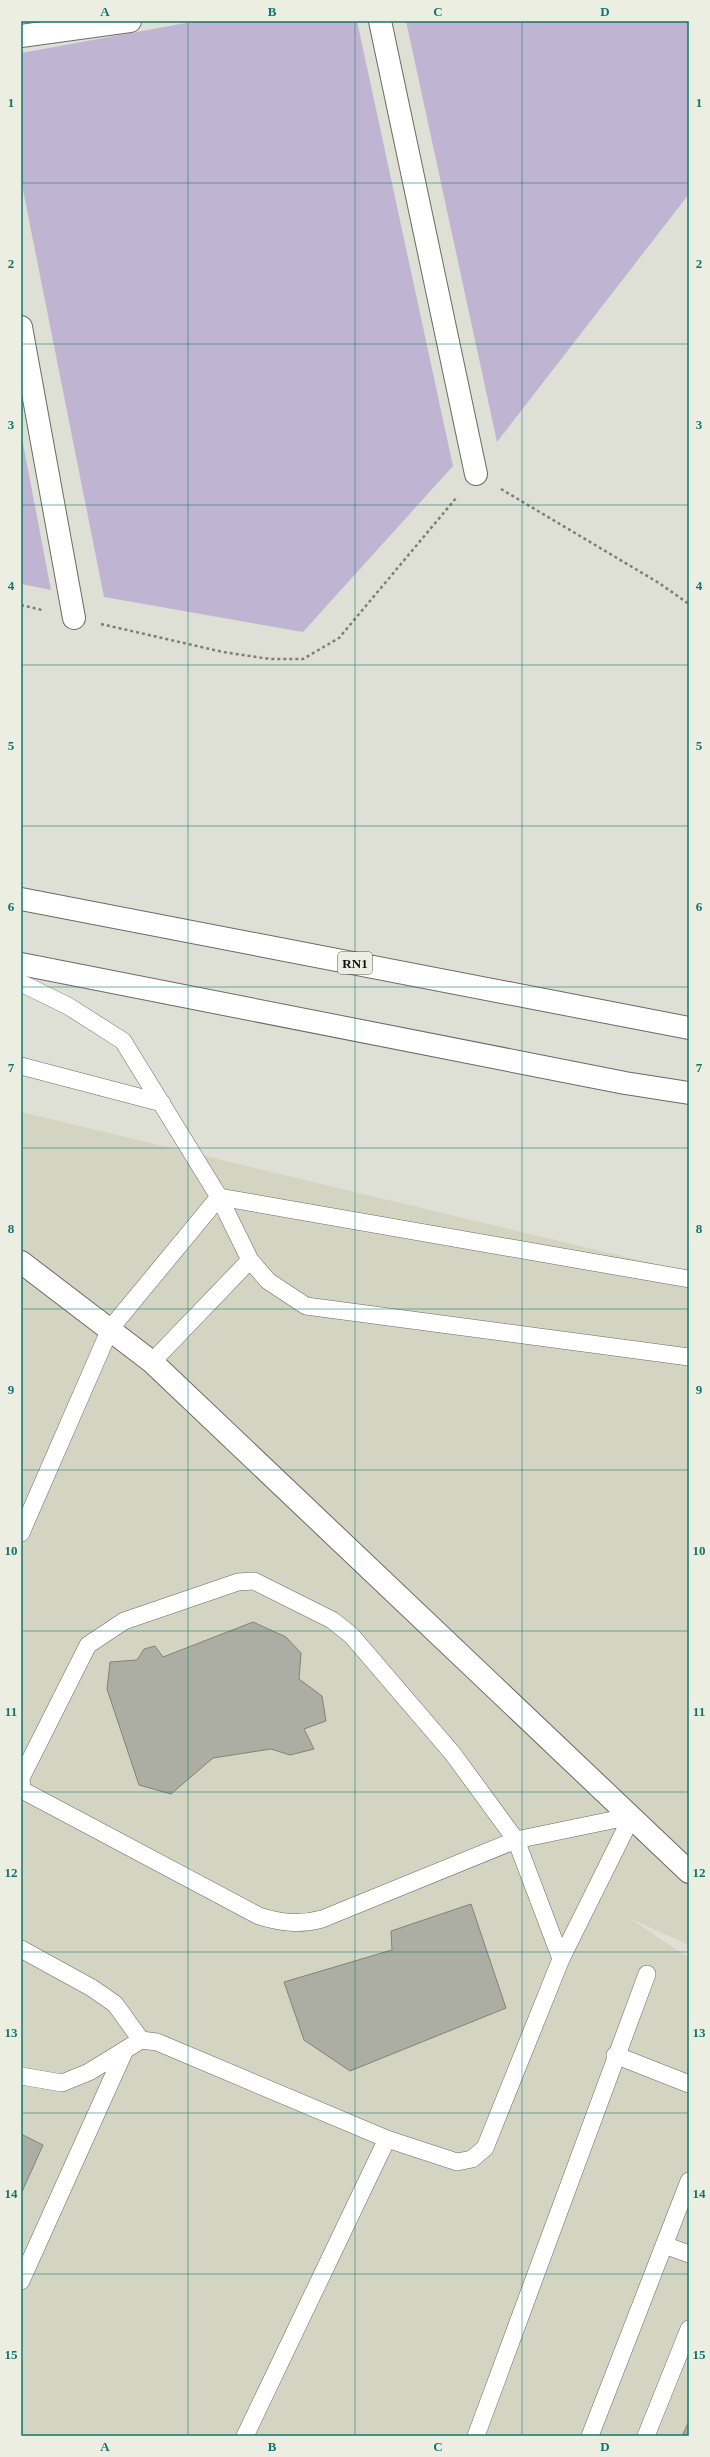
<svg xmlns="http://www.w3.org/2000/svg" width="710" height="2457" font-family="Georgia,serif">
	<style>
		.built { fill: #d3d5c2 }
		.green { fill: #bfb5d3 }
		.building { fill: #adaea3; stroke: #828278 }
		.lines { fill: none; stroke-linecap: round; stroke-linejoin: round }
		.lane-casing { stroke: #6a6b61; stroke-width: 18 }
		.street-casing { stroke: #6a6b61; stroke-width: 24 }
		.highway-casing { stroke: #6a6b61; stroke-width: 24 }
		.path { stroke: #7d7e76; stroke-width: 2.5; stroke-dasharray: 3 3; stroke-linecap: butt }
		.lane { stroke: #fff; stroke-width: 17 }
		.street { stroke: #fff; stroke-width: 22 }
		.highway { stroke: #fff; stroke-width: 22 }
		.grid { fill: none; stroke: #0f766e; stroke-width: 1; stroke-opacity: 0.55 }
		.labels { text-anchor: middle; stroke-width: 3.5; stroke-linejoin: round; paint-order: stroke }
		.shield { fill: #edeee2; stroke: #52534c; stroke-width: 1 }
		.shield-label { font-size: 13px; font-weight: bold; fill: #0f100c }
		.neatline { fill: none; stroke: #0f766e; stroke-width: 1.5 }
		.grid-label { font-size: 13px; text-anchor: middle; font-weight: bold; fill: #0f766e }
	</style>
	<rect width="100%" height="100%" fill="#dfe0d5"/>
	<!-- built -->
	<path class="built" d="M21 1112 689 1272V1945L629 1918 689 1958V2436H21Z"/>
	<!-- green -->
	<path class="green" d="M197 21H357L453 466 303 632 104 597 21 180V53Z
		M406 21H689V194L497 442Z
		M21 433 51 590 21 584Z"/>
	<!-- building -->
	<path class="building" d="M253 1622 286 1637 301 1653 299 1679 322 1696 326 1721 304 1729 314 1749 290 1755 271 1749 213 1758 171 1794 139 1785 107 1689 110 1662 137 1660 144 1649 155 1646 163 1657Z
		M471 1904 506 2008 350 2071 304 2040 284 1982 392 1950 391 1931Z
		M21 2134 43 2145 21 2194Z
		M689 2421V2436H687L683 2434Z"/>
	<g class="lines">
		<defs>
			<path id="lane" d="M21 983 68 1006 123 1041 219 1197 250 1260 268 1281 306 1306 689 1357
				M21 1066 162 1103
				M152 1362 250 1260
				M21 1533 110 1329 219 1197 689 1279
				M21 1949 92 1988 115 2004 141 2040
				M561 1959 516 1840 453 1754 351 1635 332 1620 254 1581 238 1582 124 1621 88 1645 21 1778 22 1790 259 1916C281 1923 300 1925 322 1919L516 1840 632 1816
				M615 2055 689 2084
				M21 2076 62 2083 89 2072 141 2040 157 2042 387 2139 457 2162 472 2159 485 2148 561 1959 632 1816
				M664 2245 689 2254
				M21 2281 125 2050
				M245 2436 387 2139
				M476 2436 647 1974
				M590 2436 689 2181
				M646 2436 689 2329"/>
			<path id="street" d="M380 21 476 474
				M21 36 130 21
				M21 327 74 618
				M21 1262 152 1362 689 1872"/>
			<path id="highway" d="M21 899 689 1028
				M21 964 625 1083 689 1093"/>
		</defs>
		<!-- lane casing -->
		<use href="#lane" class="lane-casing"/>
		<!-- street casing -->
		<use href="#street" class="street-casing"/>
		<!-- highway casing -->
		<use href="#highway" class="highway-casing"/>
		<!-- path -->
		<path class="path" d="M501 489 659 583 689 604
			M21 605 42 610
			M101 624 223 652 270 659H303L339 638 457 497"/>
		<!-- lane -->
		<use href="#lane" class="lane"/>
		<!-- street -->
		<use href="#street" class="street"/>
		<!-- highway -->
		<use href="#highway" class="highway"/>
	</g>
	<!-- grid -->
	<path class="grid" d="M188 21V2436M355 21V2436M522 21V2436M21 183H689M21 344H689M21 505H689M21 665H689M21 826H689M21 987H689M21 1148H689M21 1309H689M21 1470H689M21 1631H689M21 1792H689M21 1952H689M21 2113H689M21 2274H689"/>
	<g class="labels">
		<!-- shield labels -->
		<rect class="shield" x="338" y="952" width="34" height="22" rx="3"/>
		<g class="shield-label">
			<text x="355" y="968">RN1</text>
		</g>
	</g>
	<!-- border -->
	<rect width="710" height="2457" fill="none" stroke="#edeee2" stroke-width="44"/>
	<rect x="22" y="22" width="666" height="2413" class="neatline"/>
	<g class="grid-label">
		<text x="105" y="16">A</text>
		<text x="272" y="16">B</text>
		<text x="438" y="16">C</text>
		<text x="605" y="16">D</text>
		<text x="11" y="107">1</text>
		<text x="699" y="107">1</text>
		<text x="11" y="268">2</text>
		<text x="699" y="268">2</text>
		<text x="11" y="429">3</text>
		<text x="699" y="429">3</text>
		<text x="11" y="590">4</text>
		<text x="699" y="590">4</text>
		<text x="11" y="750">5</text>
		<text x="699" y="750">5</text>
		<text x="11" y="911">6</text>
		<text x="699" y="911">6</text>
		<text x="11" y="1072">7</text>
		<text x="699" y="1072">7</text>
		<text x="11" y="1233">8</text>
		<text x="699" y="1233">8</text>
		<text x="11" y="1394">9</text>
		<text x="699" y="1394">9</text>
		<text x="11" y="1555">10</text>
		<text x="699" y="1555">10</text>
		<text x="11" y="1716">11</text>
		<text x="699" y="1716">11</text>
		<text x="11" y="1877">12</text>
		<text x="699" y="1877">12</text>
		<text x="11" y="2037">13</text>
		<text x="699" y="2037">13</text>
		<text x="11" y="2198">14</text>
		<text x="699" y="2198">14</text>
		<text x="11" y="2359">15</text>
		<text x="699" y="2359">15</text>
		<text x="105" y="2451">A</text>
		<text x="272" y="2451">B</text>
		<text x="438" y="2451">C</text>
		<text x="605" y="2451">D</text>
	</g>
</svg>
